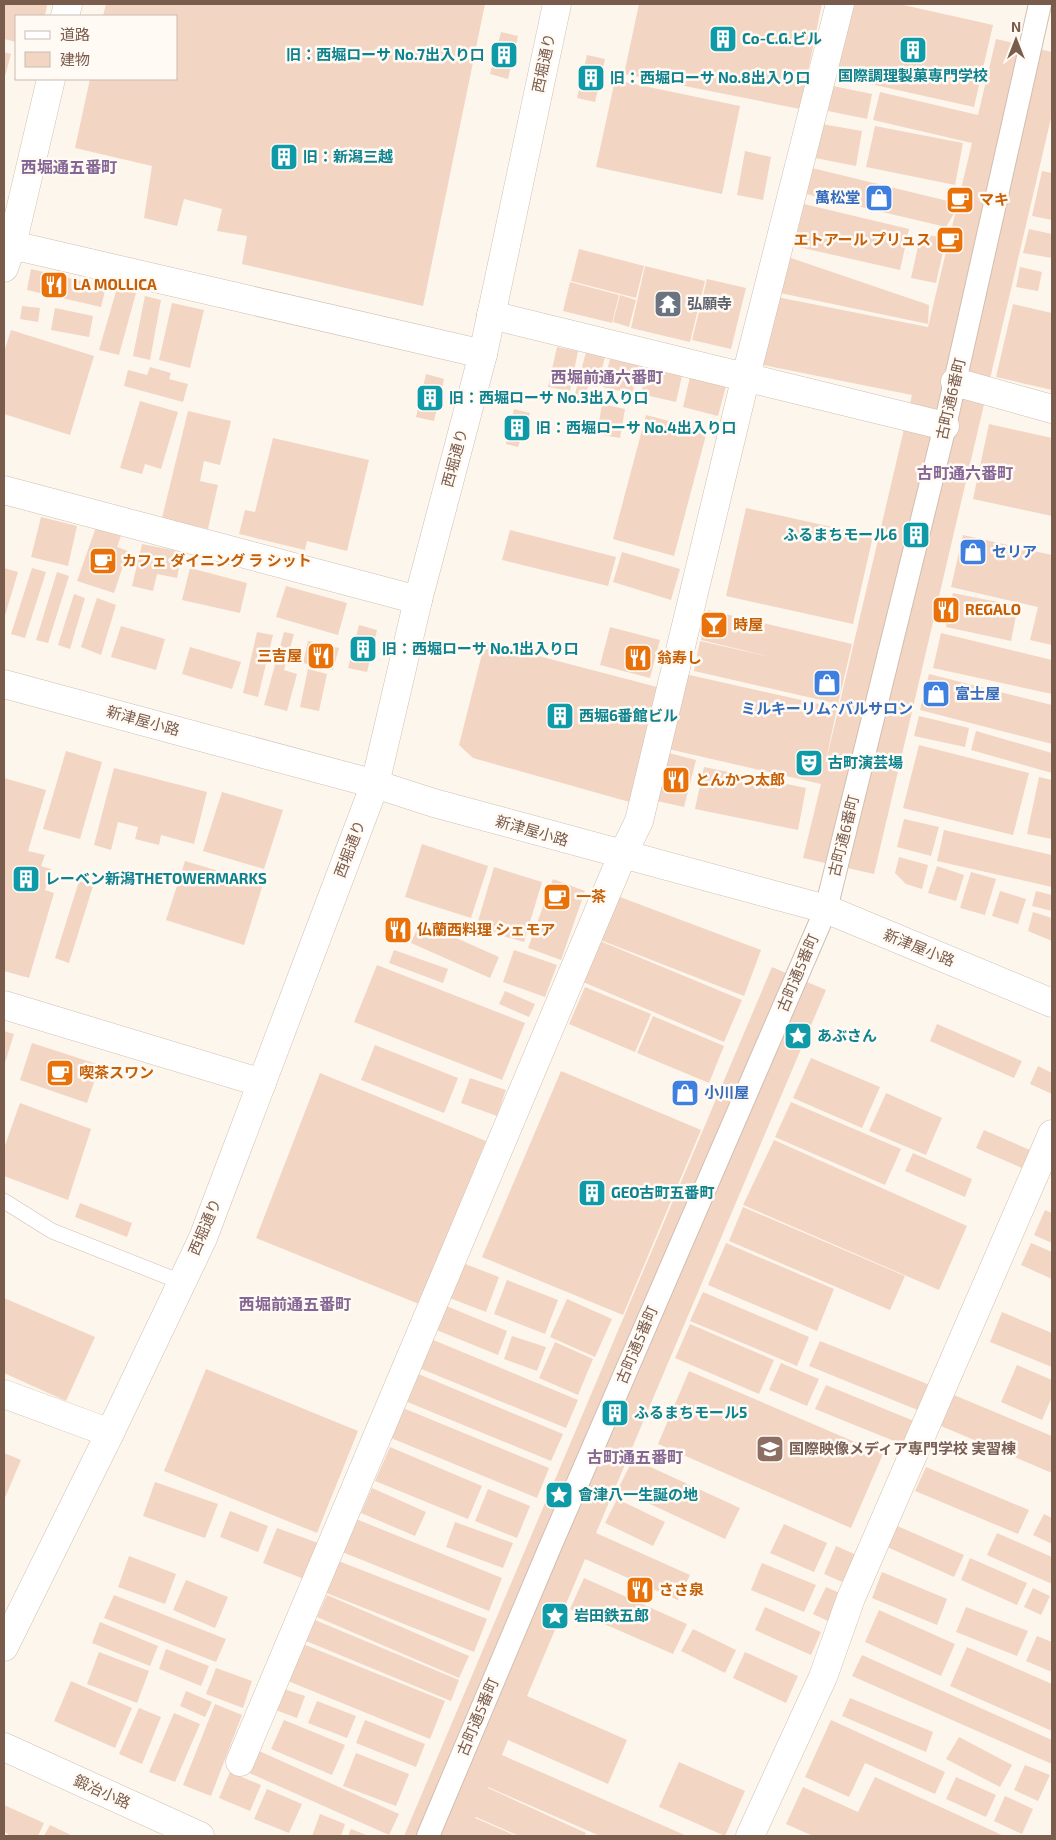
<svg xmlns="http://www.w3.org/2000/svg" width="1056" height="1840" font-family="'Exo 2','Noto Sans JP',sans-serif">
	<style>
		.building { fill: #f3d5c3 }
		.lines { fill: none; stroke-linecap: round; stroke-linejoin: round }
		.service-casing { stroke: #d1beb0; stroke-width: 16 }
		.pedestrian-casing { stroke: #d1beb0; stroke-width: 24 }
		.minor-casing { stroke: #d1beb0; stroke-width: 29 }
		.tertiary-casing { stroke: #d1beb0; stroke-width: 29 }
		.service { stroke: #fff; stroke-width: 15 }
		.pedestrian { stroke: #fff; stroke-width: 22 }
		.minor { stroke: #fff; stroke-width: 28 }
		.tertiary { stroke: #fff; stroke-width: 28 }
		.labels { text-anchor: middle; stroke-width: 5; stroke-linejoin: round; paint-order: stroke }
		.culture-label { font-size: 15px; font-weight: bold; fill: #0d838f; stroke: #fffaf3; text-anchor: start }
		.street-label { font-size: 15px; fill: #7a5c4d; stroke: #fffaf3 }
		.shop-label { font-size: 15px; font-weight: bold; fill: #366cbe; stroke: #fffaf3; text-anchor: start }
		.food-label { font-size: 15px; font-weight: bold; fill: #c56008; stroke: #fffaf3; text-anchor: start }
		.worship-label { font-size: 15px; font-weight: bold; fill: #5b616d; stroke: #fffaf3; text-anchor: start }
		.education-label { font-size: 15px; font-weight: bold; fill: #785e54; stroke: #fffaf3; text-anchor: start }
		.neighbourhood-label { font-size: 16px; font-weight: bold; fill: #846695; stroke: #fffaf3 }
	</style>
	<rect width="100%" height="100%" fill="#fdf6ec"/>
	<!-- building -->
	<path class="building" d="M4 4H43L47 5 45 16H16V42L4 39Z
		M106 4H485L423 306 242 264 247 236 217 231 222 209 184 199 177 226 144 218 152 166 75 148 90 79H176V16H103Z
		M639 4H822L800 109 624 74Z
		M850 4H899L993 25 974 107 834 76Z
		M501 32 518 36 508 79 490 74Z
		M996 39 1052 52V114L874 874 803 858 821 784 668 749 685 674 837 708 824 770 912 395 763 365 777 297 928 327 972 143 873 120 880 92 978 115Z
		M4 52 11 54 4 80Z
		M587 55 605 59 595 102 577 98Z
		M615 80 740 106 722 194 596 167Z
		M833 86 872 94 867 119 828 111Z
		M816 123 862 131 856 166 810 157Z
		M875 126 963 143 955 185 866 167Z
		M745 151 771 157 763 200 737 195Z
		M812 168 952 202 955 212 946 227 806 194Z
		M1042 171 1052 173V220L1032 216Z
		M804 204 909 229 900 270 794 246Z
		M1029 229 1052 234V258L1023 253Z
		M921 233 946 239 936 283 911 278Z
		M579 249 644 266 636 298 571 281Z
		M788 257 929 305 928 324 780 293Z
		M645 266 705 281 690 342 631 328Z
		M1020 267 1042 272 1038 291 1016 287Z
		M31 269 106 287 101 307 27 290Z
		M707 279 746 288 731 349 692 340Z
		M570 282 619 295 612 323 563 311Z
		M117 288 136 293 119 355 99 350Z
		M620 295 636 300 629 327 613 322Z
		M145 296 161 300 150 360 133 356Z
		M172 303 204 310 190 368 159 360Z
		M1013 304 1052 313V390L996 377Z
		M22 306 40 308 38 322 20 319Z
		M55 308 93 316 89 337 51 330Z
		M11 330 94 356 70 435 4 414V352Z
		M557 347 578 351 570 391 548 387Z
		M586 352 605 357 597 387 588 385 586 397 575 394Z
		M610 359 639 365 632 394 603 387Z
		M150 367 171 373 169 379 188 384 183 402 124 386 128 370 147 375Z
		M647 368 682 376 676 402 641 394Z
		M426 374 444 379 434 421 416 417Z
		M690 377 726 386 718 416 683 407Z
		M140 401 178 412 161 469 145 464 142 474 120 468Z
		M602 404 625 409 620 438 597 434Z
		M514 409 530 413 518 447 506 444Z
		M188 411 231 421 220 465 204 461 200 481 218 485 208 529 162 518Z
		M646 415 707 431 674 556 613 539Z
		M989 424 1052 438V516L973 499Z
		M273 438 369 460 347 551 307 541 305 550 239 534 245 510 255 512Z
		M746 508 873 536 853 624 726 596Z
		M41 517 77 526 68 566 31 557Z
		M96 527 121 536 117 547 128 551 114 593 77 581Z
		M510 530 616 557 608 586 502 560Z
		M963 535 1052 555V645L1030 640 1038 607 951 587Z
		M142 544 182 552 177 578 157 574 153 591 132 586Z
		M622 552 680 569 671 600 613 582Z
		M4 568 18 572 4 619Z
		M32 568 46 572 25 638 11 634Z
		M190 568 247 583 240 613 182 600Z
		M57 572 69 576 48 643 36 640Z
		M286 586 347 603 338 635 276 617Z
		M953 593 1018 606 1011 641 946 627Z
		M74 594 85 598 70 649 58 645Z
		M97 598 116 605 101 655 81 647Z
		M708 610 852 644 838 704 694 671 700 641 775 658 701 640Z
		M359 625 377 630 367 672 348 668Z
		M121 626 165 639 156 670 111 657Z
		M610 627 660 640 650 678 600 665Z
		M257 632 273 635 258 697 243 693Z
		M284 632 294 634 284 670 297 674 287 711 264 705Z
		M941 633 1052 660V694L933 668Z
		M308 641 339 648 333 670 303 663Z
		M485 642 657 687 640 805 473 758 459 745Z
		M190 647 241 662 232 689 182 674Z
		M308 669 327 674 319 711 300 707Z
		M929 674 1052 705V744L920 710Z
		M919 716 969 728 965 747 914 736Z
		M976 731 1052 753V773L971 750Z
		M919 745 1029 773 1013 835 903 808Z
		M66 751 102 762 80 839 43 829Z
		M669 753 696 760 684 807 657 801Z
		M704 767 806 788 798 830 695 809Z
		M114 768 207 792 194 844 161 835 159 845 135 839 138 827 118 822 111 850 94 845Z
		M1039 777 1052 780V839L1027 834Z
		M4 778 46 790 28 851 45 855 41 866 51 869 45 890 54 893 29 978 4 971Z
		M222 792 283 810 264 869 203 851Z
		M904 819 939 827 931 856 897 847Z
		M944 830 1052 855V887L937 861Z
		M422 844 488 866 471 918 405 897Z
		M899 857 928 865 922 889 906 884 895 873Z
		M185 861 263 884 244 945 166 920Z
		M937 866 964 875 956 901 928 893Z
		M494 867 542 882 524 942 476 928Z
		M971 872 996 879 985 915 960 908Z
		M553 879 585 891 561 960 528 948Z
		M79 881 93 886 69 963 55 958Z
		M1000 891 1026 899 1018 924 992 916Z
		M1036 891 1052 895V911L1032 906Z
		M612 894 761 950 744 996 595 938Z
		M1033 912 1052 918V941L1028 931Z
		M420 922 499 957 490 978 411 943Z
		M600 941 742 1000 724 1042 583 982Z
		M394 950 448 969 443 983 389 963Z
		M514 950 557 965 545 997 503 982Z
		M377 965 525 1023 502 1080 354 1022Z
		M772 967 826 990 596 1533 690 1575 678 1600 585 1559 527 1696 627 1740 608 1784 508 1740 502 1755 687 1836H600L488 1787V1788L586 1833 585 1836H519L476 1817 475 1818 516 1836H404Z
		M585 987 651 1014 635 1052 569 1024Z
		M505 991 535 1004 529 1017 499 1004Z
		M653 1016 724 1046 709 1083 637 1053Z
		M937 1024 1022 1061 1014 1078 930 1041Z
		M4 1031 14 1034 4 1066Z
		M32 1043 100 1065 87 1103 20 1080Z
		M375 1045 458 1078 444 1113 361 1080Z
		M811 1058 880 1087 862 1128 793 1098Z
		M1038 1066 1052 1073V1094L1030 1084Z
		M561 1071 701 1130 623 1315 482 1257Z
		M320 1073 486 1141 419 1304 256 1238Z
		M470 1078 506 1090 497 1116 461 1103Z
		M886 1093 942 1118 926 1155 869 1131Z
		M791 1102 901 1149 885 1185 775 1137Z
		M20 1103 91 1129 68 1200 4 1176V1148Z
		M984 1130 1030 1150 1022 1168 976 1148Z
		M774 1140 967 1226 939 1290 743 1205Z
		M913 1153 972 1179 965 1197 905 1171Z
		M80 1203 132 1223 127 1237 75 1217Z
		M743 1207 905 1276 890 1310 729 1241Z
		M1045 1210 1052 1213V1243L1034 1235Z
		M726 1243 834 1289 817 1331 708 1285Z
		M1031 1243 1052 1252V1279L1021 1265Z
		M460 1262 499 1277 486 1312 447 1297Z
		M507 1280 558 1300 545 1334 494 1314Z
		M703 1292 809 1337 797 1366 690 1321Z
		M4 1298 95 1337 66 1401 4 1373Z
		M567 1299 612 1319 595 1357 550 1337Z
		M444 1305 507 1331 498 1355 434 1329Z
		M1002 1312 1052 1333V1367L990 1342Z
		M690 1324 774 1360 759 1394 675 1358Z
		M512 1336 546 1347 537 1371 504 1359Z
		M431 1339 578 1400 566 1428 419 1368Z
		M820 1341 930 1385 920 1411 809 1366Z
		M555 1342 593 1359 578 1395 539 1378Z
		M781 1363 819 1379 807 1406 769 1390Z
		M1017 1365 1052 1380V1397L1042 1420 1001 1402Z
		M206 1369 358 1431 317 1533 164 1471Z
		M689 1371 883 1454 851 1528 658 1444Z
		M416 1373 563 1434 551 1461 405 1401Z
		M826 1385 914 1421 904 1445 815 1409Z
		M954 1395 1052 1436V1473L941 1426Z
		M403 1408 549 1468 537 1498 391 1438Z
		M390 1447 482 1486 468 1519 375 1481Z
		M4 1453 21 1460 4 1500Z
		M633 1459 740 1508 725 1539 618 1489Z
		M926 1467 1029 1510 1018 1534 915 1491Z
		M155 1482 218 1504 205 1538 143 1516Z
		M372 1488 426 1512 415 1536 361 1513Z
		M488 1489 530 1506 517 1538 475 1521Z
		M617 1499 665 1522 653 1546 605 1523Z
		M230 1511 268 1526 258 1552 220 1537Z
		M1044 1514 1052 1518V1544L1033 1535Z
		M356 1519 502 1578 489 1611 342 1552Z
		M455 1522 513 1543 503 1568 446 1547Z
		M784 1524 827 1543 814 1572 770 1553Z
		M895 1525 964 1555 954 1577 885 1546Z
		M277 1528 318 1543 304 1579 263 1563Z
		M997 1533 1052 1557V1584L987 1555Z
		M836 1546 859 1556 847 1584 824 1574Z
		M129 1556 176 1574 165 1604 118 1587Z
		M970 1558 1027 1583 1017 1605 961 1580Z
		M336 1560 487 1619 474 1652 324 1592Z
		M762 1563 816 1585 804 1612 751 1590Z
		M882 1572 947 1599 937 1625 872 1598Z
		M584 1578 687 1624 673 1654 570 1609Z
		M186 1580 228 1597 215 1628 173 1610Z
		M826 1587 851 1598 832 1623 813 1614Z
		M1033 1588 1050 1596 1041 1615 1024 1607Z
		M114 1595 226 1639 216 1662 104 1618Z
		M327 1595 469 1656 459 1678 317 1617Z
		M765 1607 821 1632 811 1655 755 1630Z
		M966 1607 1028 1631 1017 1656 956 1632Z
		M879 1610 955 1644 941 1676 865 1642Z
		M315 1620 459 1680 451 1701 306 1641Z
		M100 1622 158 1646 150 1666 92 1643Z
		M693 1629 736 1650 725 1673 681 1651Z
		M1037 1636 1052 1642V1672L1026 1661Z
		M303 1644 445 1701 430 1739 288 1681Z
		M967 1647 1052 1684V1731L950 1686Z
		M166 1649 209 1666 201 1686 159 1669Z
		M99 1652 149 1671 137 1703 87 1684Z
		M745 1652 798 1676 786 1703 733 1678Z
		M862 1655 1052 1740V1764L852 1676Z
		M216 1668 252 1681 243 1708 206 1694Z
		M71 1681 132 1708 115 1748 54 1721Z
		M281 1688 305 1696 297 1718 273 1709Z
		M186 1691 212 1702 205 1717 180 1706Z
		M850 1698 933 1732 926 1752 842 1716Z
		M317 1701 356 1716 347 1738 308 1723Z
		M215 1704 242 1715 211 1796 183 1785Z
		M139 1708 161 1717 142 1764 119 1754Z
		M174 1713 200 1724 175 1782 149 1772Z
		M284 1720 345 1745 332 1775 271 1749Z
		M365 1720 425 1744 416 1767 356 1743Z
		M831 1720 945 1772 935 1794 865 1763 849 1797 805 1777Z
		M959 1737 1012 1765 1000 1787 946 1759Z
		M257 1750 399 1814 389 1835 247 1772Z
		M356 1753 409 1774 396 1806 343 1786Z
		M679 1762 745 1791 725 1836 659 1807Z
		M1025 1765 1050 1775 1038 1801 1014 1790Z
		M230 1772 261 1785 250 1811 219 1798Z
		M875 1777 1004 1836H813L786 1824 803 1787 858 1812Z
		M956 1777 996 1795 986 1817 946 1799Z
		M267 1789 302 1804 289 1833 254 1819Z
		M1005 1796 1033 1809 1022 1834 994 1821Z
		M4 1805 44 1823 38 1836H10L4 1831Z
		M320 1814 345 1824 341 1836H312Z
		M50 1825 73 1836H44Z
		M351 1829 369 1836H348Z"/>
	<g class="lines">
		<defs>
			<path id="service" d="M4 1201 52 1231 181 1282"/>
			<path id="pedestrian" d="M428 1836 550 1547 826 909 945 426 1040 4"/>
			<path id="minor" d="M65 16 68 4
				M12 245 483 354
				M4 268 12 245 51 79
				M491 315 945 426
				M955 382 1052 409
				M4 490 418 600
				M4 684 375 784 434 803 826 909 1052 1003
				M4 1005 262 1083
				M4 1394 110 1433
				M240 1762 622 856 639 821 746 376 840 4
				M750 1836 823 1677 851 1598 1052 1134"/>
			<path id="tertiary" d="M4 1647 110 1433 203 1238 375 784 418 600 483 354 557 4
				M4 1747 200 1836"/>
		</defs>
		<!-- service casing -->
		<use href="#service" class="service-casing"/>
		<!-- pedestrian casing -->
		<use href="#pedestrian" class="pedestrian-casing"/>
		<!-- minor casing -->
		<use href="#minor" class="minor-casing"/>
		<!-- tertiary casing -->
		<use href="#tertiary" class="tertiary-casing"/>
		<!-- service -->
		<use href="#service" class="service"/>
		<!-- pedestrian -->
		<use href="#pedestrian" class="pedestrian"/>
		<!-- minor -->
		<use href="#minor" class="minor"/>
		<!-- tertiary -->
		<use href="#tertiary" class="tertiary"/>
	</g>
	<!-- icons -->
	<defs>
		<symbol id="building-square" viewBox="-11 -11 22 22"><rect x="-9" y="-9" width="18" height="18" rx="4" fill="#0f9aa8" stroke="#fffaf3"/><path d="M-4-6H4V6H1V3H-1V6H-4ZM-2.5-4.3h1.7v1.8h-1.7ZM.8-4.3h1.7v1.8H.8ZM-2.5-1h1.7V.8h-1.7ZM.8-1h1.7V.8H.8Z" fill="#fff"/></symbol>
		<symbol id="shop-square" viewBox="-11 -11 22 22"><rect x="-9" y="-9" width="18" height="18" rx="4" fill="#3f7fe0" stroke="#fffaf3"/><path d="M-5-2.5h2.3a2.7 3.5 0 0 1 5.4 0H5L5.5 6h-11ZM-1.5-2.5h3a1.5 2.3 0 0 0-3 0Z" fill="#fff"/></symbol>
		<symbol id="cafe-square" viewBox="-11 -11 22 22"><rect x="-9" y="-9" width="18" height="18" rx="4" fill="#e8710a" stroke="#fffaf3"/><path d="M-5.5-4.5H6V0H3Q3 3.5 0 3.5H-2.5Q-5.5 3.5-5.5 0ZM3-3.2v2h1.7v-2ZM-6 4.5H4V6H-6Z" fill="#fff"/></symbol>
		<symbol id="restaurant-square" viewBox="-11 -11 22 22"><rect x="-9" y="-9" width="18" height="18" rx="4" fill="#e8710a" stroke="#fffaf3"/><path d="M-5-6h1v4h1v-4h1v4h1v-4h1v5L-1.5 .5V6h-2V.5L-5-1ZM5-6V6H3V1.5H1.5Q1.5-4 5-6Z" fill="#fff"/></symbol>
		<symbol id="temple-square" viewBox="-11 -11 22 22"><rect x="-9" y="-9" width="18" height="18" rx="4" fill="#6b7280" stroke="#fffaf3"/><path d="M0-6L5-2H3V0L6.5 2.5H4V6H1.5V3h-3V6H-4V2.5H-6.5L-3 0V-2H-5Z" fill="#fff"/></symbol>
		<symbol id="bar-square" viewBox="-11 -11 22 22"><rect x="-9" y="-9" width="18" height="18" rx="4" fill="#e8710a" stroke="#fffaf3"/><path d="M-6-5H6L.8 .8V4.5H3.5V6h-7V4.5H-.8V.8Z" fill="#fff"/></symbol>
		<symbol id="theatre-square" viewBox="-11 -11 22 22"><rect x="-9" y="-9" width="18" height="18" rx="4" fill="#0f9aa8" stroke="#fffaf3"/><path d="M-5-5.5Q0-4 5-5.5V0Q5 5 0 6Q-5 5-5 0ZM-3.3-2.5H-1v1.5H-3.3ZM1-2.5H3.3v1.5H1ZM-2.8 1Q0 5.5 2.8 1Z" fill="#fff"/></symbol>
		<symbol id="sight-square" viewBox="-11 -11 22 22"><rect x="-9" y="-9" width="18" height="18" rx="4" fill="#0f9aa8" stroke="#fffaf3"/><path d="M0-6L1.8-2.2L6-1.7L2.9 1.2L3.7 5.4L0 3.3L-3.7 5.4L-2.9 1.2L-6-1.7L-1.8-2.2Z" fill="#fff"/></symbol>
		<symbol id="university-square" viewBox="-11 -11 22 22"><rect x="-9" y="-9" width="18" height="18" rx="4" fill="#8d6e63" stroke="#fffaf3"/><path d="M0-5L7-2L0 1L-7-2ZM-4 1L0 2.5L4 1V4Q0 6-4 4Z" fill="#fff"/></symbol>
	</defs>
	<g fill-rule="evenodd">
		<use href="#building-square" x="707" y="23" width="32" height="32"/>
		<use href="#building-square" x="897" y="34" width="32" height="32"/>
		<use href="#building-square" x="488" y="39" width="32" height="32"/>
		<use href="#building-square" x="575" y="62" width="32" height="32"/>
		<use href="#building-square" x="268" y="141" width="32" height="32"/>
		<use href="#shop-square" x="863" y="182" width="32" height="32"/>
		<use href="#cafe-square" x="944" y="184" width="32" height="32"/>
		<use href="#cafe-square" x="934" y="224" width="32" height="32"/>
		<use href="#restaurant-square" x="38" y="269" width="32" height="32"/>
		<use href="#temple-square" x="652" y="288" width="32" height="32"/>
		<use href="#building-square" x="414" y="382" width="32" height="32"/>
		<use href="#building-square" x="501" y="412" width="32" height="32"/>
		<use href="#building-square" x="900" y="519" width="32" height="32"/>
		<use href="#shop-square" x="957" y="536" width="32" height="32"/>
		<use href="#cafe-square" x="87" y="545" width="32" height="32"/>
		<use href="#restaurant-square" x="930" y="594" width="32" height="32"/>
		<use href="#bar-square" x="698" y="609" width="32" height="32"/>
		<use href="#building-square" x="347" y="633" width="32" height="32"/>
		<use href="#restaurant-square" x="305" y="640" width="32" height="32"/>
		<use href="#restaurant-square" x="622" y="642" width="32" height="32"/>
		<use href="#shop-square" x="811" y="667" width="32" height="32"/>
		<use href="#shop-square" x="920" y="678" width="32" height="32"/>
		<use href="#building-square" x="544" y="700" width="32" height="32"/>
		<use href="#theatre-square" x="793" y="747" width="32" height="32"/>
		<use href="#restaurant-square" x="660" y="764" width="32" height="32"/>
		<use href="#building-square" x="10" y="863" width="32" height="32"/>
		<use href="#cafe-square" x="541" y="881" width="32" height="32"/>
		<use href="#restaurant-square" x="382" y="914" width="32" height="32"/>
		<use href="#sight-square" x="782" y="1020" width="32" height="32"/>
		<use href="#cafe-square" x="44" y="1057" width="32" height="32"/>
		<use href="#shop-square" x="669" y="1077" width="32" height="32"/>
		<use href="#building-square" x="576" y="1177" width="32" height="32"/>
		<use href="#building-square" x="599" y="1397" width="32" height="32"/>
		<use href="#university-square" x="754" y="1433" width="32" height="32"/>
		<use href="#sight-square" x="543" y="1479" width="32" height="32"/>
		<use href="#restaurant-square" x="624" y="1574" width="32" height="32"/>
		<use href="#sight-square" x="539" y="1600" width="32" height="32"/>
	</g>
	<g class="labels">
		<!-- culture labels -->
		<g class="culture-label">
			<text x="742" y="44">Co-C.G.ビル</text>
			<text x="485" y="60" text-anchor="end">旧：西堀ローサ No.7出入り口</text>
			<text x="913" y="81" text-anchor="middle">国際調理製菓専門学校</text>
			<text x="610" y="83">旧：西堀ローサ No.8出入り口</text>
			<text x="303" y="162">旧：新潟三越</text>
			<text x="449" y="403">旧：西堀ローサ No.3出入り口</text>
			<text x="536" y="433">旧：西堀ローサ No.4出入り口</text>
			<text x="897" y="540" text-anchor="end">ふるまちモール6</text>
			<text x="382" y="654">旧：西堀ローサ No.1出入り口</text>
			<text x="579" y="721">西堀6番館ビル</text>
			<text x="828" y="768">古町演芸場</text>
			<text x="45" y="884">レーベン新潟THETOWERMARKS</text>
			<text x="817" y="1041">あぶさん</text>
			<text x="611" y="1198">GEO古町五番町</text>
			<text x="634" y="1418">ふるまちモール5</text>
			<text x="578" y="1500">會津八一生誕の地</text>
			<text x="574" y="1621">岩田鉄五郎</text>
		</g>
		<!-- street labels -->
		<g class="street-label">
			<text transform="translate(544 63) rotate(-78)" y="5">西堀通り</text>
			<text transform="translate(951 399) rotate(-77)" y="5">古町通6番町</text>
			<text transform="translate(455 458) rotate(-75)" y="5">西堀通り</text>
			<text transform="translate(143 721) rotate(15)" y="5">新津屋小路</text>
			<text transform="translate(532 831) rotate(16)" y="5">新津屋小路</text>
			<text transform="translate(844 836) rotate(-76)" y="5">古町通6番町</text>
			<text transform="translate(350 849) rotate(-69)" y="5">西堀通り</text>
			<text transform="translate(919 948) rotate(22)" y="5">新津屋小路</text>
			<text transform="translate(798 973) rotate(-67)" y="5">古町通5番町</text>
			<text transform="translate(205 1227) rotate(-67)" y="5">西堀通り</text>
			<text transform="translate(637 1345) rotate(-67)" y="5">古町通5番町</text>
			<text transform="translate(478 1717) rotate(-67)" y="5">古町通5番町</text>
			<text transform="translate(102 1792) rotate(24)" y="5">鍛冶小路</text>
		</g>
		<!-- shop labels -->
		<g class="shop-label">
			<text x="860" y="203" text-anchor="end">萬松堂</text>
			<text x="992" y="557">セリア</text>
			<text x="955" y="699">富士屋</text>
			<text x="827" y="714" text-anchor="middle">ミルキーリム^バルサロン</text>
			<text x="704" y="1098">小川屋</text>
		</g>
		<!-- food labels -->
		<g class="food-label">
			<text x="979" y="205">マキ</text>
			<text x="931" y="245" text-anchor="end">エトアール プリュス</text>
			<text x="73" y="290">LA MOLLICA</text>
			<text x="122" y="566">カフェ ダイニング ラ シット</text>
			<text x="965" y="615">REGALO</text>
			<text x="733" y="630">時屋</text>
			<text x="302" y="661" text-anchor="end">三吉屋</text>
			<text x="657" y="663">翁寿し</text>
			<text x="695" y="785">とんかつ太郎</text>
			<text x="576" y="902">一茶</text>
			<text x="417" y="935">仏蘭西料理 シェモア</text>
			<text x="79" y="1078">喫茶スワン</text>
			<text x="659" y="1595">ささ泉</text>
		</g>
		<!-- worship labels -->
		<g class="worship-label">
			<text x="687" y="309">弘願寺</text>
		</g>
		<!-- education labels -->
		<g class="education-label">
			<text x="789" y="1454">国際映像メディア専門学校 実習棟</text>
		</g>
		<!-- neighbourhood labels -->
		<g class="neighbourhood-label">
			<text x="69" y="173">西堀通五番町</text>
			<text x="607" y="383">西堀前通六番町</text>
			<text x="965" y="479">古町通六番町</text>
			<text x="295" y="1310">西堀前通五番町</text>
			<text x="635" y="1463">古町通五番町</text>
		</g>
	</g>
	<!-- border -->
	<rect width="1056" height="1840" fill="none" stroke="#7a5c4d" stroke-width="10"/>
	<!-- legend -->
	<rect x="15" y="15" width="162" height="65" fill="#fffaf3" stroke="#cabbb1"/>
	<rect x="25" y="31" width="25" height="8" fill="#ffffff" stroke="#cabbb1"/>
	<text x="60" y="40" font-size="15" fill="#7a5c4d">道路</text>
	<rect x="25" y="52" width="25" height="15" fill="#f3d5c3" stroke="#cabbb1"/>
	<text x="60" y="65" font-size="15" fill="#7a5c4d">建物</text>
	<!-- north arrow -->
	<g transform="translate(1016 40)" stroke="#fffaf3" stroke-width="4" paint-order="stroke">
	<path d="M0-4L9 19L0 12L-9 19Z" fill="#7a5c4d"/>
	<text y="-8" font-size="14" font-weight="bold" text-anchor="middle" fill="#7a5c4d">N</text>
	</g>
</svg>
